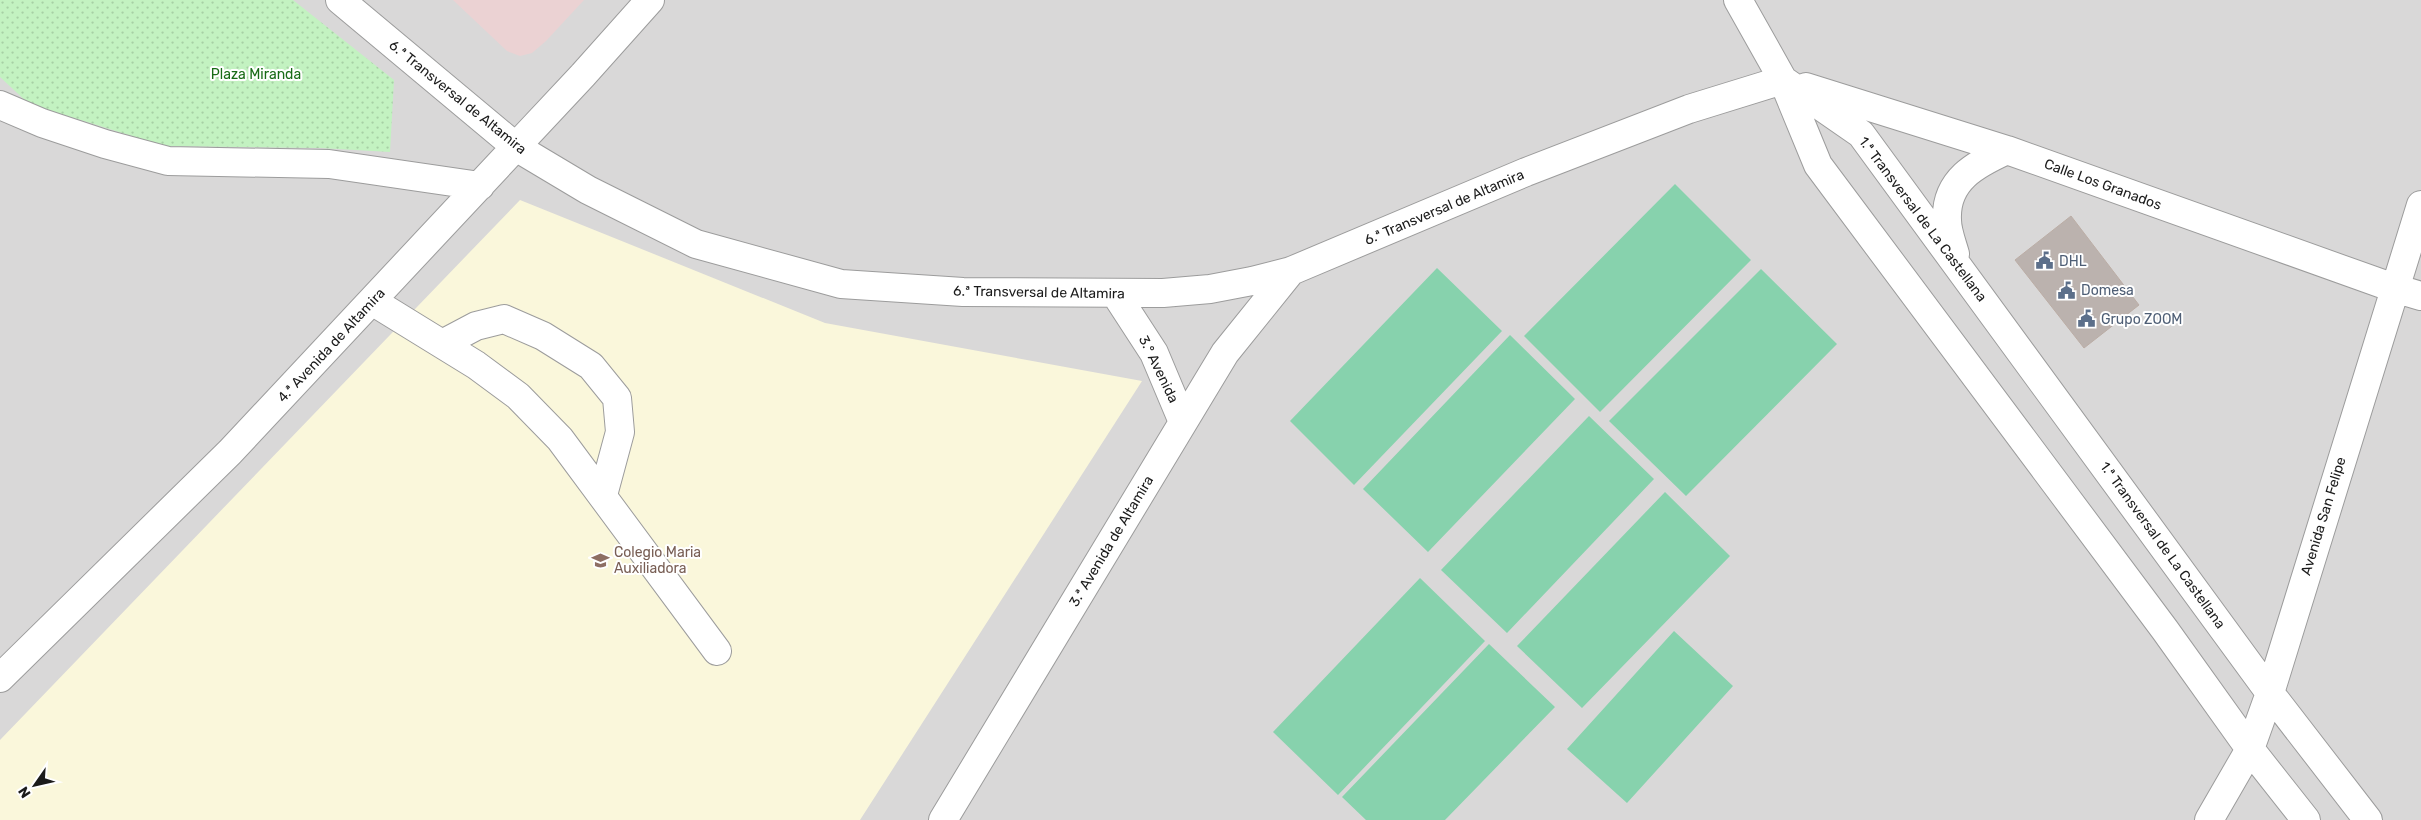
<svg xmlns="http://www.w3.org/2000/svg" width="2421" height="820" font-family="Rubik,sans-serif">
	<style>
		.residential { fill: #d9d8d8 }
		.commercial { fill: #ebd2d3 }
		.education { fill: #faf7db }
		.park { fill: url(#park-dots) }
		.pitch { fill: #87d2ad }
		.building { fill: #bbb2ae; stroke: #bbada5 }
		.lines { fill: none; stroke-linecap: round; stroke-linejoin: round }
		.minor-casing { stroke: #9c9c9c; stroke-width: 30 }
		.minor { stroke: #fff; stroke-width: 28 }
		.labels { text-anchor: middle; stroke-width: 4; stroke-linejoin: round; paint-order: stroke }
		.park-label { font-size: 14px; fill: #196b17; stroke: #fff }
		.street-label { font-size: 14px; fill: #1b1b1b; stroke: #fff }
		.service-label { font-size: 14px; fill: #4e5e75; stroke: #fff; text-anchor: start }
		.education-label { font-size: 14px; fill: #785e54; stroke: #fff; text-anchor: start }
	</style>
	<defs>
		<pattern id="park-dots" width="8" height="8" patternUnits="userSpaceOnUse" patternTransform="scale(1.25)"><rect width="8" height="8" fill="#c3f2c1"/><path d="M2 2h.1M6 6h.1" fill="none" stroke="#a7cfa5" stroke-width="1.8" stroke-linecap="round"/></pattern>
	</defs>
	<rect width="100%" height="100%" fill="#ebe7e1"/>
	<!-- residential -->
	<path class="residential" d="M0 0H2421V820H0Z"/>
	<!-- commercial -->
	<path class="commercial" d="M453 0H584L546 41 532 53 520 56 507 51Z"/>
	<!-- education -->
	<path class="education" d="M520 200 825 323 1142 381 860 820H0V740Z"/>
	<!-- park -->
	<path class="park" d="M0 0H293L394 80 390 152 320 148 164 146 29 104 0 77Z"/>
	<!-- pitch -->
	<path class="pitch" d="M1675 184 1751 260 1600 412 1524 336Z
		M1437 268 1502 331 1354 485 1290 421Z
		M1761 269 1837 344 1686 496 1609 421Z
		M1510 335 1575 399 1428 552 1363 489Z
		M1589 416 1654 479 1507 633 1441 570Z
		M1665 492 1730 556 1582 708 1517 646Z
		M1420 578 1485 641 1338 795 1273 732Z
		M1674 631 1733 686 1627 803 1567 749Z
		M1489 644 1555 707 1445 820H1366L1342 797Z"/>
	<!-- building -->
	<path class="building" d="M2071 216 2139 305 2084 348 2015 260Z"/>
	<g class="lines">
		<defs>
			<path id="minor" d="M340 0 516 147 588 190 696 244 841 284 963 292 1163 293 1210 289 1252 281 1291 271 1526 172 1689 109 1783 80
				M1738 0 1783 80 1818 165 2165 630 2250 749 2306 820
				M1783 80 1861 134 2270 693 2368 820
				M1806 87 2007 150 2394 288 2421 296
				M0 105 42 123 105 144 168 161 329 164 480 186
				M1955 254C1952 243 1947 231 1947 220 1945 180 1976 164 2007 150
				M1115 293 1154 353 1183 422
				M372 301 476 365 518 396 560 439 717 651
				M442 344 476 326 504 319 543 336 591 366 617 398 620 432 603 495
				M0 678 230 452 583 75 650 0
				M943 820 1225 353 1291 271
				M2209 820 2250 749 2270 693 2421 205"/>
		</defs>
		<!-- minor casing -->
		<use href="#minor" class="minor-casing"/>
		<!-- minor -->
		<use href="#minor" class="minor"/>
	</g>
	<!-- icons -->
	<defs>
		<symbol id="civic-bare" viewBox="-9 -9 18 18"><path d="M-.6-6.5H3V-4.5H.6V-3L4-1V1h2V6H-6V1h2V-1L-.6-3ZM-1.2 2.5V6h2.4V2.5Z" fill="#5c6f8a" stroke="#fff" stroke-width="2.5" paint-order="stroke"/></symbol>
		<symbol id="school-bare" viewBox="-9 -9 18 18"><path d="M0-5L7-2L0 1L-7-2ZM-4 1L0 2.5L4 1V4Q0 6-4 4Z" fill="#8d6e63" stroke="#fff" stroke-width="2.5" paint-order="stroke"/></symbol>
	</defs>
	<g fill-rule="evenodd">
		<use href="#civic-bare" x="2032" y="248" width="25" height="25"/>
		<use href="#civic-bare" x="2054" y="278" width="25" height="25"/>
		<use href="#civic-bare" x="2074" y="306" width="25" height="25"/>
		<use href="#school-bare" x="588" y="548" width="25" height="25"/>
	</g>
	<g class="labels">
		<!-- park labels -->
		<g class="park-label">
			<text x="256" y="79">Plaza Miranda</text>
		</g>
		<!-- street labels -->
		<g class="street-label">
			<text transform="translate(458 97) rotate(39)" y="5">6.ª Transversal de Altamira</text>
			<text transform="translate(2103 184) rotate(20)" y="5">Calle Los Granados</text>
			<text transform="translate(1444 207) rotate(-23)" y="5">6.ª Transversal de Altamira</text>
			<text transform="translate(1923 219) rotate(53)" y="5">1.ª Transversal de La Castellana</text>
			<text transform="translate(1039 292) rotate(1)" y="5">6.ª Transversal de Altamira</text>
			<text transform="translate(331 345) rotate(-47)" y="5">4.ª Avenida de Altamira</text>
			<text transform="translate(1159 369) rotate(64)" y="5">3.° Avenida</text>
			<text transform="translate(2323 516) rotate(-73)" y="5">Avenida San Felipe</text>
			<text transform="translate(1111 541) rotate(-59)" y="5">3.ª Avenida de Altamira</text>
			<text transform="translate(2163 545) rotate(54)" y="5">1.ª Transversal de La Castellana</text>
		</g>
		<!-- service labels -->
		<g class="service-label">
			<text x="2059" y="266">DHL</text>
			<text x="2081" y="295">Domesa</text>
			<text x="2101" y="324">Grupo ZOOM</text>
		</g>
		<!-- education labels -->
		<g class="education-label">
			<text x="614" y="557">Colegio Maria<tspan x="614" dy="16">Auxiliadora</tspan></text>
		</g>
	</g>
	<!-- north arrow -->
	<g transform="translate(35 785) rotate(236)" stroke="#ffffff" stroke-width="4" paint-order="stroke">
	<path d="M0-4L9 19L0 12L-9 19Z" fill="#1b1b1b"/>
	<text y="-8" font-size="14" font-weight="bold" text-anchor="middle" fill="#1b1b1b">N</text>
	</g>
</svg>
